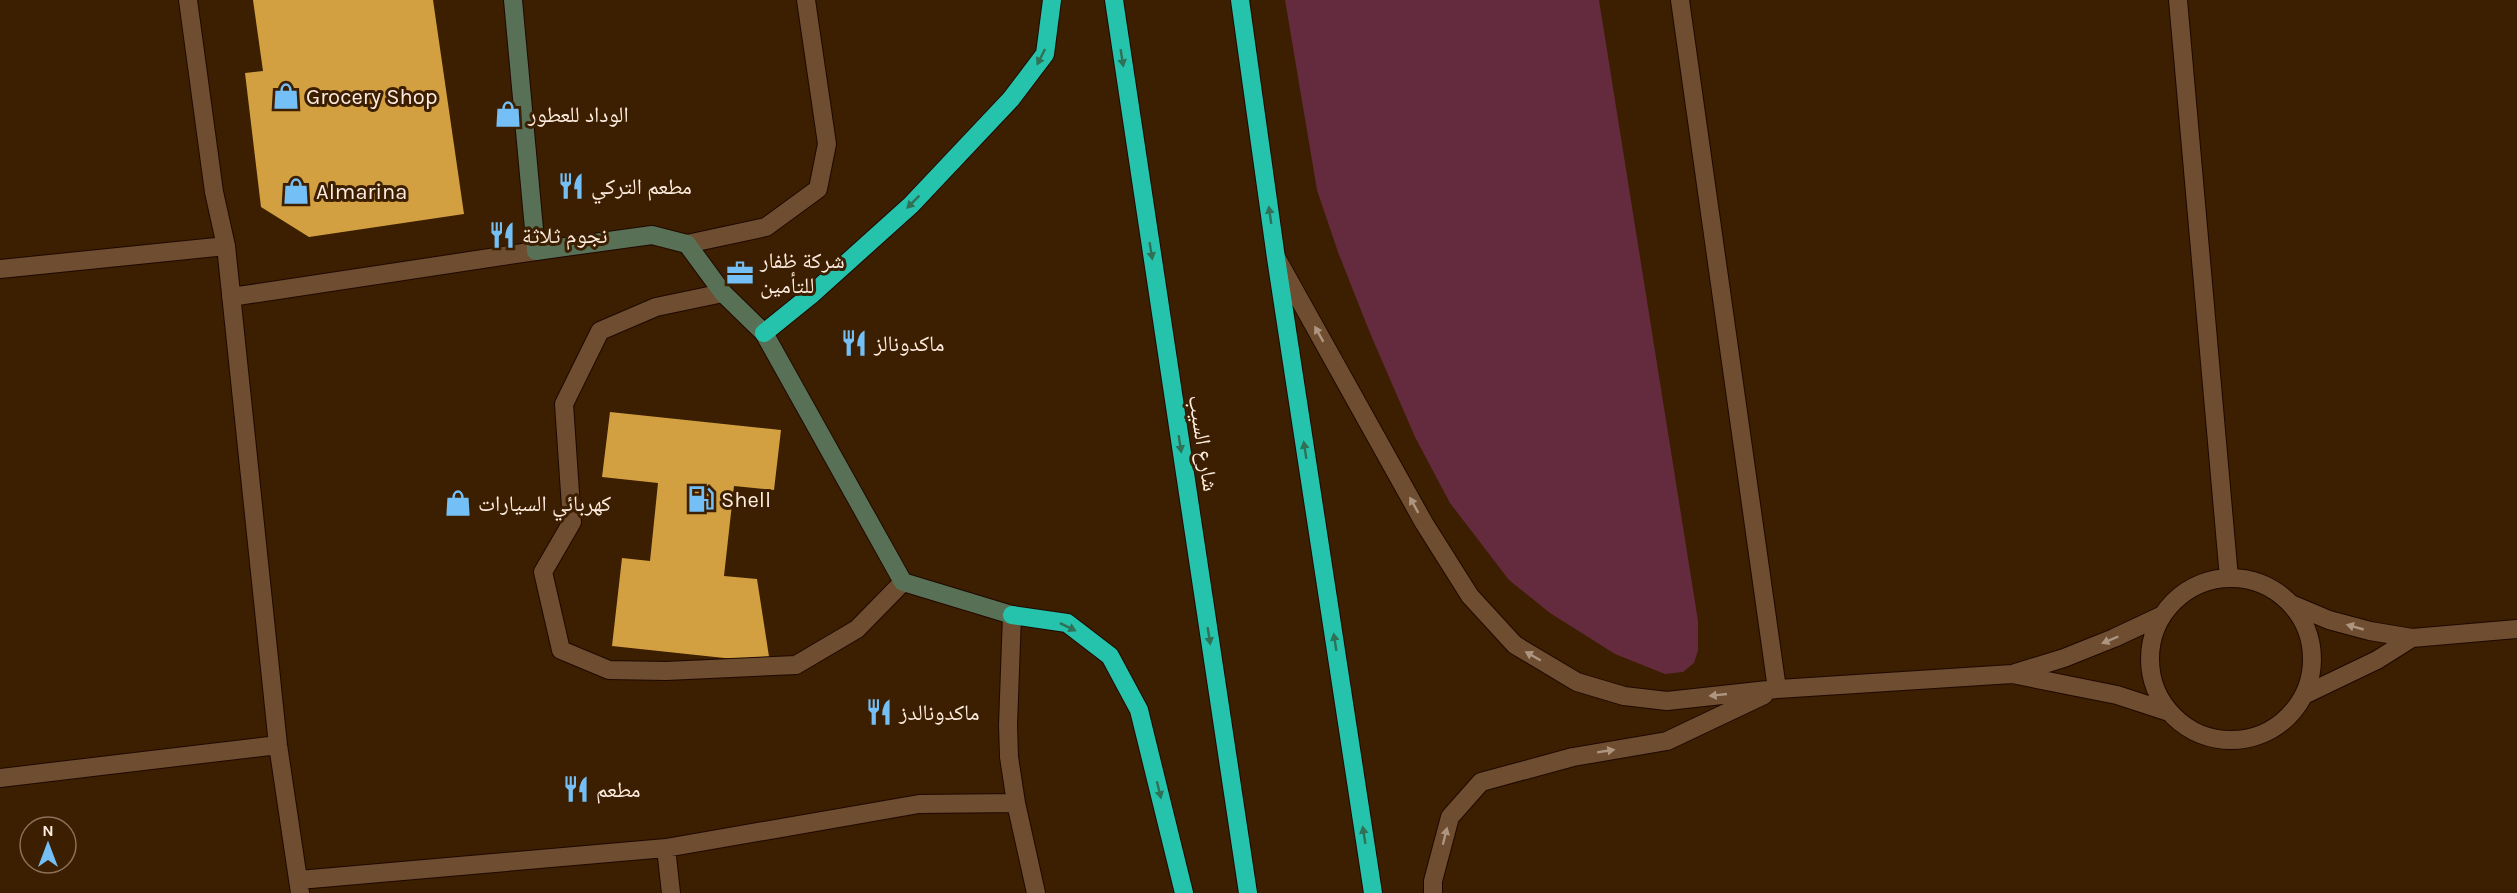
<svg xmlns="http://www.w3.org/2000/svg" width="2517" height="893" font-family="Karla,'Noto Naskh Arabic',sans-serif">
	<style>
		.green { fill: #642b3e }
		.building { fill: #d2a041 }
		.lines { fill: none; stroke-linecap: round; stroke-linejoin: round }
		.lane-casing { stroke: #1e0900; stroke-width: 20 }
		.street-casing { stroke: #1e0900; stroke-width: 20 }
		.secondary-casing { stroke: #1e0900; stroke-width: 20 }
		.highway-casing { stroke: #1e0900; stroke-width: 20 }
		.lane { stroke: #6e4d30; stroke-width: 18 }
		.street { stroke: #6e4d30; stroke-width: 18 }
		.secondary { stroke: #587055; stroke-width: 18 }
		.highway { stroke: #25c2ac; stroke-width: 18 }
		.oneway { fill: #307056 }
		.oneway2 { fill: #ae957f }
		.labels { text-anchor: middle; stroke-width: 6; stroke-linejoin: round; paint-order: stroke }
		.poi-label { font-size: 22px; fill: #fdecdf; stroke: #3c1e00; text-anchor: start }
		.street-label { font-size: 22px; fill: #fdecdf; stroke: #3c1e00 }
	</style>
	<rect width="100%" height="100%" fill="#3c1e00"/>
	<!-- green -->
	<path class="green" d="M1285 0H1599L1698 621V650L1694 663 1683 672 1665 674 1615 654 1550 613 1509 580 1450 503 1415 437 1370 333 1338 252 1317 190Z"/>
	<!-- building -->
	<path class="building" d="M253 0H433L464 214 309 237 261 207 245 73 263 71Z
		M610 412 781 430 774 490 734 486 724 576 757 579 770 663 612 646 622 558 650 561 658 483 602 477Z"/>
	<g class="lines">
		<defs>
			<path id="lane" d="M2178 0 2229 578
				M687 244 766 227 818 189 827 144 806 0
				M723 293 656 307 600 331 564 404 572 522 543 572 561 650 609 670 666 671 796 665 857 629 903 582"/>
			<path id="street" d="M188 0 214 192 226 246 278 745 300 893
				M1680 0 1777 689
				M1277 259 1424 523 1470 596 1515 645 1577 682 1624 696 1667 701 1777 689 2012 674 2064 658 2114 638 2163 615
				M0 269 226 246
				M231 297 536 251
				M2150 659a81 81 0 1 1 162 0a81 81 0 1 1-162 0Z
				M2291 604 2329 620 2370 631 2412 638 2517 629
				M1012 615 1008 725 1009 757 1016 803
				M2017 675 2117 695 2169 712
				M2304 695 2377 660 2412 638
				M0 778 278 745
				M666 848 671 893
				M299 880 666 848 919 804 1016 803 1036 893
				M1433 893V881L1450 817 1481 782 1573 757 1667 741 1764 695"/>
			<path id="secondary" d="M513 0 536 251 652 235 687 244 723 293 764 333 903 582 1012 615"/>
			<path id="highway" d="M1114 0 1248 893
				M1240 0 1276 258 1373 893
				M764 333 811 295 911 205 1011 99 1045 54 1052 0
				M1012 615 1067 623 1110 656 1139 710 1184 893"/>
		</defs>
		<!-- lane casing -->
		<use href="#lane" class="lane-casing"/>
		<!-- street casing -->
		<use href="#street" class="street-casing"/>
		<!-- secondary casing -->
		<use href="#secondary" class="secondary-casing"/>
		<!-- highway casing -->
		<use href="#highway" class="highway-casing"/>
		<!-- lane -->
		<use href="#lane" class="lane"/>
		<!-- street -->
		<use href="#street" class="street"/>
		<!-- secondary -->
		<use href="#secondary" class="secondary"/>
		<!-- highway -->
		<use href="#highway" class="highway"/>
	</g>
	<!-- one-way arrows -->
	<defs><path id="oneway-solid" d="M-6-.8H1V-3.2L6.5 0L1 3.2V.8H-6Z" transform="scale(1.5)"/></defs>
	<g class="oneway">
		<use href="#oneway-solid" transform="translate(1041 57) rotate(117)"/>
		<use href="#oneway-solid" transform="translate(1122 58) rotate(81)"/>
		<use href="#oneway-solid" transform="translate(913 202) rotate(135)"/>
		<use href="#oneway-solid" transform="translate(1270 215) rotate(-98)"/>
		<use href="#oneway-solid" transform="translate(1151 251) rotate(81)"/>
		<use href="#oneway-solid" transform="translate(1180 444) rotate(81)"/>
		<use href="#oneway-solid" transform="translate(1305 450) rotate(-99)"/>
		<use href="#oneway-solid" transform="translate(1068 627) rotate(26)"/>
		<use href="#oneway-solid" transform="translate(1209 636) rotate(81)"/>
		<use href="#oneway-solid" transform="translate(1335 642) rotate(-99)"/>
		<use href="#oneway-solid" transform="translate(1159 790) rotate(76)"/>
		<use href="#oneway-solid" transform="translate(1364 835) rotate(-99)"/>
	</g>
	<g class="oneway2">
		<use href="#oneway-solid" transform="translate(1319 334) rotate(-119)"/>
		<use href="#oneway-solid" transform="translate(1414 505) rotate(-119)"/>
		<use href="#oneway-solid" transform="translate(2355 627) rotate(-164)"/>
		<use href="#oneway-solid" transform="translate(2110 640) rotate(157)"/>
		<use href="#oneway-solid" transform="translate(1533 656) rotate(-150)"/>
		<use href="#oneway-solid" transform="translate(1718 695) rotate(174)"/>
		<use href="#oneway-solid" transform="translate(1606 751) rotate(-9)"/>
		<use href="#oneway-solid" transform="translate(1445 836) rotate(-76)"/>
	</g>
	<!-- icons -->
	<defs>
		<symbol id="shop-bare" viewBox="-9 -9 18 18"><path d="M-5-2.5h2.3a2.7 3.5 0 0 1 5.4 0H5L5.5 6h-11ZM-1.5-2.5h3a1.5 2.3 0 0 0-3 0Z" fill="#74c0f6" stroke="#3c1e00" stroke-width="2.5" paint-order="stroke"/></symbol>
		<symbol id="restaurant-bare" viewBox="-9 -9 18 18"><path d="M-5-6h1v4h1v-4h1v4h1v-4h1v5L-1.5 .5V6h-2V.5L-5-1ZM5-6V6H3V1.5H1.5Q1.5-4 5-6Z" fill="#74c0f6" stroke="#3c1e00" stroke-width="2.5" paint-order="stroke"/></symbol>
		<symbol id="office-bare" viewBox="-9 -9 18 18"><path d="M-6-3h4V-5.5h4V-3h4V5H-6ZM-1-4.5V-3h2v-1.5ZM-6 0V1H6V0Z" fill="#74c0f6" stroke="#3c1e00" stroke-width="2.5" paint-order="stroke"/></symbol>
		<symbol id="fuel-bare" viewBox="-9 -9 18 18"><path d="M-5.5-6h7V0h2V4h1.3V-2.5L3-4.5l.8-.8L6-3V5H2.5V1h-1V6h-7ZM-4.2-4.7v3.2H.2V-4.7Z" fill="#74c0f6" stroke="#3c1e00" stroke-width="2.5" paint-order="stroke"/></symbol>
	</defs>
	<g fill-rule="evenodd">
		<use href="#shop-bare" x="267" y="77" width="38" height="38"/>
		<use href="#shop-bare" x="489" y="95" width="38" height="38"/>
		<use href="#restaurant-bare" x="552" y="167" width="38" height="38"/>
		<use href="#shop-bare" x="277" y="172" width="38" height="38"/>
		<use href="#restaurant-bare" x="483" y="216" width="38" height="38"/>
		<use href="#office-bare" x="721" y="254" width="38" height="38"/>
		<use href="#restaurant-bare" x="835" y="324" width="38" height="38"/>
		<use href="#fuel-bare" x="682" y="480" width="38" height="38"/>
		<use href="#shop-bare" x="439" y="484" width="38" height="38"/>
		<use href="#restaurant-bare" x="860" y="693" width="38" height="38"/>
		<use href="#restaurant-bare" x="557" y="770" width="38" height="38"/>
	</g>
	<g class="labels">
		<!-- poi labels -->
		<g class="poi-label">
			<text x="306" y="104">Grocery Shop</text>
			<text x="528" y="122">الوداد للعطور</text>
			<text x="591" y="194">مطعم التركي</text>
			<text x="316" y="199">Almarina</text>
			<text x="522" y="243">نجوم ثلاثة</text>
			<text x="760" y="268">شركة ظفار<tspan x="760" dy="25">للتأمين</tspan></text>
			<text x="874" y="351">ماكدونالز</text>
			<text x="721" y="507">Shell</text>
			<text x="478" y="511">كهربائي السيارات</text>
			<text x="899" y="720">ماكدونالدز</text>
			<text x="596" y="797">مطعم</text>
		</g>
		<!-- street labels -->
		<g class="street-label">
			<text transform="translate(1204 443) rotate(81)" y="8">شارع السيب</text>
		</g>
	</g>
	<!-- north arrow -->
	<g transform="translate(48 845)"><circle r="28" fill="#3c1e00" stroke="#897059" stroke-width="1.5"/>
	<path d="M0-4.5L10 22L0 15L-10 22Z" fill="#74c0f6"/>
	<text y="-9" font-size="16" font-weight="bold" text-anchor="middle" fill="#fdecdf">N</text>
	</g>
</svg>
